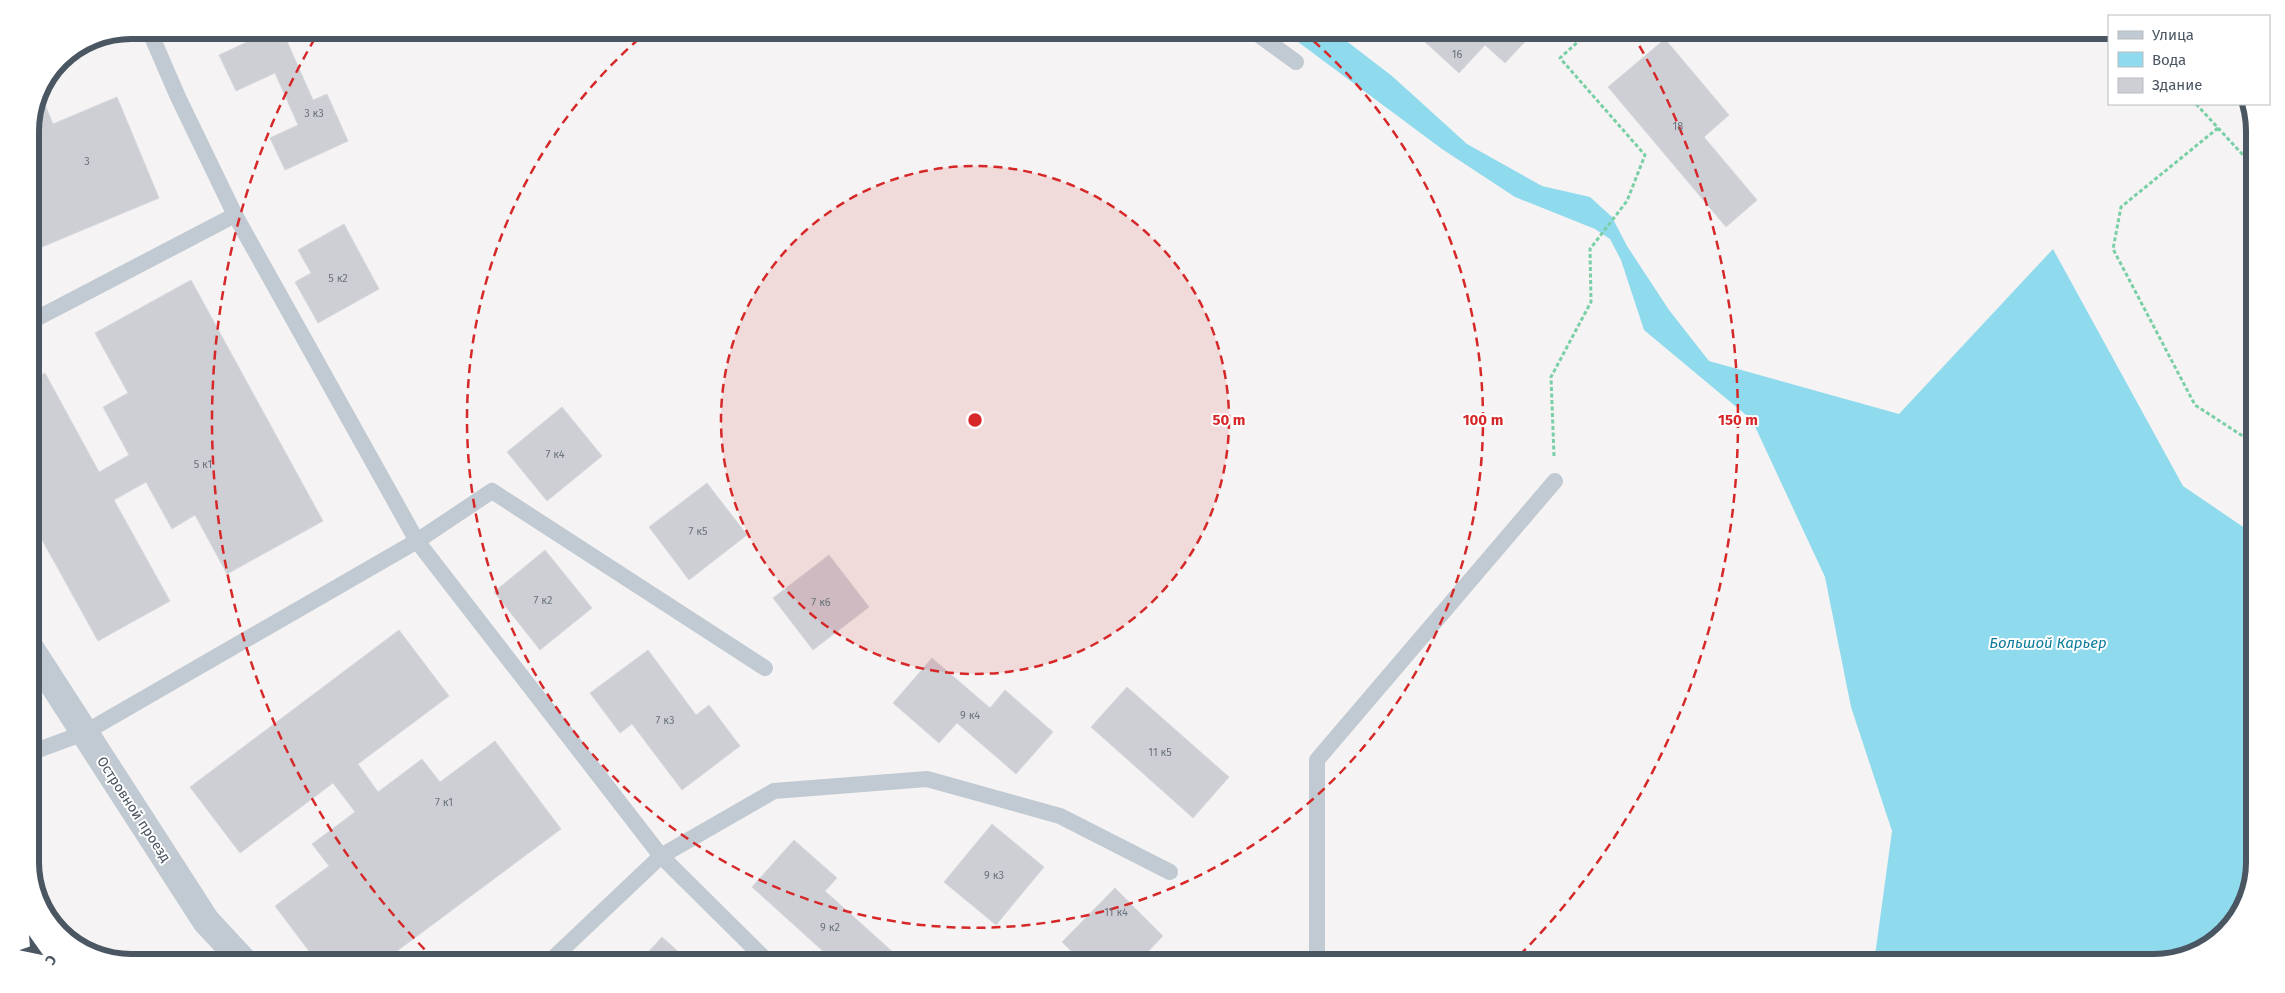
<svg xmlns="http://www.w3.org/2000/svg" width="2285" height="993" font-family="'Fira Sans',sans-serif">
	<style>
		.water { fill: #90daee }
		.building { fill: #cdcfd5; stroke: #d7d9de }
		.lines { fill: none; stroke-linecap: round; stroke-linejoin: round }
		.path { stroke: #7ad0a6; stroke-width: 3; stroke-dasharray: 4 2.5; stroke-linecap: butt }
		.lane { stroke: #c1cad2; stroke-width: 16 }
		.street { stroke: #c1cad2; stroke-width: 28 }
		.ring { fill: none; stroke: #d62828; stroke-width: 2.5; stroke-dasharray: 9 6 }
		.labels { text-anchor: middle; stroke-width: 4; stroke-linejoin: round; paint-order: stroke }
		.number-label { font-size: 11px; fill: #6b747e }
		.street-label { font-size: 14px; fill: #4a5661; stroke: #fff }
		.water-label { font-size: 15px; font-style: italic; fill: #0c7c9b; stroke: #fff }
		.rim { fill: none; stroke: #4a5661; stroke-width: 6 }
		.centre { fill: #d62828; stroke: #fff; stroke-width: 2.5 }
		.ring-label { font-size: 15px; text-anchor: middle; font-weight: bold; fill: #d62828; stroke: #fff; stroke-width: 4; stroke-linejoin: round; paint-order: stroke }
	</style>
	<rect width="100%" height="100%" fill="#f5f3f3"/>
	<!-- water -->
	<path class="water" d="M1282 30H1332L1392 76 1467 144 1542 186 1590 197 1612 217 1627 246 1669 310 1709 361 1899 414 2053 249 2183 486 2255 535V863L2247 901 2211 946 2155 963H1874L1892 831 1851 707 1825 577 1752 420 1644 330 1621 260 1610 239 1595 229 1515 197 1442 149Z"/>
	<!-- building -->
	<path class="building" d="M273 30H282L313 100 327 94 348 141 285 170 270 138 298 125 275 73 236 91 219 55Z
		M1412 30H1536L1505 63 1485 45 1459 73Z
		M1665 39 1729 115 1704 137 1757 200 1726 227 1608 87Z
		M42 97 53 124 117 97 159 198 30 252V124L37 99Z
		M344 224 379 289 318 323 295 282 311 273 298 250Z
		M191 280 323 521 227 574 195 515 172 529 146 482 114 500 170 601 98 641 30 518V381L45 373 99 472 129 455 103 407 128 393 95 333Z
		M562 407 602 456 547 501 507 452Z
		M707 483 747 535 689 580 649 527Z
		M545 550 592 608 540 650 494 592Z
		M829 555 869 607 813 650 773 598Z
		M399 630 449 696 358 764 378 792 422 759 440 782 495 741 561 829 381 963H318L275 906 329 866 312 844 355 812 333 783 240 853 190 787Z
		M648 650 696 715 709 705 740 746 682 790 632 724 620 733 590 693Z
		M932 658 990 708 1005 690 1053 732 1016 774 957 723 939 743 893 703Z
		M1127 687 1229 777 1193 818 1091 727Z
		M992 824 1044 867 996 925 944 882Z
		M794 840 837 878 825 891 905 963H836L752 887Z
		M1115 888 1163 936 1137 963H1083L1062 942Z
		M662 937 691 963H638Z"/>
	<g class="lines">
		<!-- path -->
		<path class="path" d="M2196 104 2255 168
			M2218 128 2121 207 2113 249 2195 405 2255 444
			M1554 456 1551 377 1591 302 1590 249 1627 201 1645 155 1560 58 1591 30"/>
		<!-- lane -->
		<path class="lane" d="M149 30 178 97 235 215 417 541 661 856 769 963
			M1252 30 1296 62
			M30 322 235 215
			M30 753 84 733 417 541 492 491 765 668
			M548 963 661 856 774 791 927 779 1060 816 1170 872
			M1317 963V760L1555 481"/>
		<!-- street -->
		<path class="street" d="M30 648 206 921 245 963"/>
	</g>
	<!-- distance rings -->
	<circle cx="975" cy="420" r="254" fill="#d62828" fill-opacity=".12"/>
	<g class="ring">
		<circle cx="975" cy="420" r="254"/>
		<path d="M1302 31A508 508 0 1 1 648 31"/>
		<path d="M435 960A763 763 0 0 1 318 33M1632 33A763 763 0 0 1 1515 960"/>
	</g>
	<g class="labels">
		<!-- number labels -->
		<g class="number-label">
			<text x="1457" y="58">16</text>
			<text x="314" y="117">3 к3</text>
			<text x="1678" y="130">18</text>
			<text x="87" y="165">3</text>
			<text x="338" y="282">5 к2</text>
			<text x="555" y="458">7 к4</text>
			<text x="203" y="468">5 к1</text>
			<text x="698" y="535">7 к5</text>
			<text x="543" y="604">7 к2</text>
			<text x="821" y="606">7 к6</text>
			<text x="970" y="719">9 к4</text>
			<text x="665" y="724">7 к3</text>
			<text x="1160" y="756">11 к5</text>
			<text x="444" y="806">7 к1</text>
			<text x="994" y="879">9 к3</text>
			<text x="1116" y="916">11 к4</text>
			<text x="830" y="931">9 к2</text>
		</g>
		<!-- street labels -->
		<g class="street-label">
			<text transform="translate(134 809) rotate(57)" y="5">Островной проезд</text>
		</g>
		<!-- water labels -->
		<g class="water-label">
			<text x="2048" y="648">Большой Карьер</text>
		</g>
	</g>
	<!-- crop -->
	<path d="M0 0H2285V993H0ZM131 39H2154A92 92 0 0 1 2246 131V862A92 92 0 0 1 2154 954H131A92 92 0 0 1 39 862V131A92 92 0 0 1 131 39Z" fill="#fff" fill-rule="evenodd"/>
	<path class="rim" d="M131 39H2154A92 92 0 0 1 2246 131V862A92 92 0 0 1 2154 954H131A92 92 0 0 1 39 862V131A92 92 0 0 1 131 39Z"/>
	<circle cx="975" cy="420" r="8" class="centre"/>
	<g class="ring-label">
		<text x="1229" y="425">50 m</text>
		<text x="1483" y="425">100 m</text>
		<text x="1738" y="425">150 m</text>
	</g>
	<!-- legend -->
	<rect x="2108" y="15" width="162" height="90" fill="#ffffff" stroke="#b7bbc0"/>
	<rect x="2118" y="31" width="25" height="8" fill="#c1cad2" stroke="#b7bbc0"/>
	<text x="2152" y="40" font-size="15" fill="#4a5661">Улица</text>
	<rect x="2118" y="52" width="25" height="15" fill="#90daee" stroke="#b7bbc0"/>
	<text x="2152" y="65" font-size="15" fill="#4a5661">Вода</text>
	<rect x="2118" y="78" width="25" height="15" fill="#cdcfd5" stroke="#b7bbc0"/>
	<text x="2152" y="90" font-size="15" fill="#4a5661">Здание</text>
	<!-- north arrow -->
	<g transform="translate(40 953) rotate(123)" stroke="#ffffff" stroke-width="4" paint-order="stroke">
	<path d="M0-4L9 19L0 12L-9 19Z" fill="#4a5661"/>
	<text y="-8" font-size="14" font-weight="bold" text-anchor="middle" fill="#4a5661">С</text>
	</g>
</svg>
